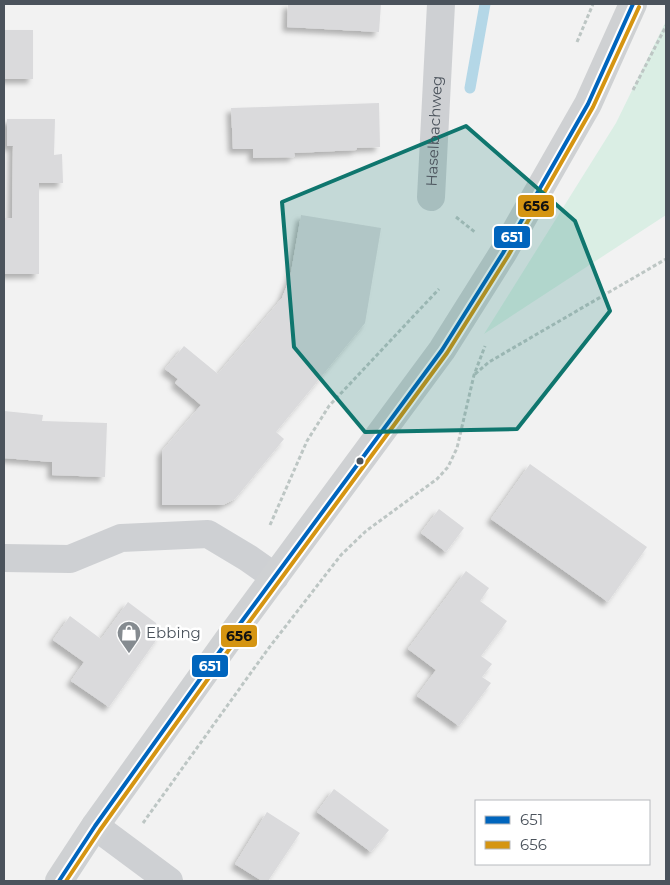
<svg xmlns="http://www.w3.org/2000/svg" width="670" height="885" font-family="Montserrat,sans-serif">
	<style>
		.green { fill: #daeee4 }
		.lines { fill: none; stroke-linecap: round; stroke-linejoin: round }
		.stream { stroke: #b4d7e7; stroke-width: 11 }
		.building { fill: #dadadc; filter: url(#shadow) }
		.path { stroke: #bdc6c4; stroke-width: 3; stroke-dasharray: 4 2.5; stroke-linecap: butt }
		.street { stroke: #ced0d3; stroke-width: 28 }
		.secondary { stroke: #cfd1d3; stroke-width: 28 }
		.bus-1-casing { stroke: #fff; stroke-width: 8 }
		.bus-2-casing { stroke: #fff; stroke-width: 8 }
		.bus-1 { stroke: #0065bd; stroke-width: 4 }
		.bus-2 { stroke: #d59512; stroke-width: 4 }
		.marked { fill: #0f766e; fill-opacity: 0.2; stroke: #0f766e; stroke-width: 4; stroke-linejoin: round }
		.bus-dot { fill: #4b535c; stroke: #fff; stroke-width: 2 }
		.labels { text-anchor: middle; stroke-width: 5; stroke-linejoin: round; paint-order: stroke }
		.street-label { font-size: 15px; fill: #4b535c; stroke: #fff }
		.poi-label { font-size: 15px; fill: #4b535c; stroke: #fff; text-anchor: start }
		.line-badge { stroke: #fff; stroke-width: 2 }
		.badge-label { font-size: 14px; text-anchor: middle; font-weight: bold; fill: #fff }
		.pale-badge-label { font-size: 14px; text-anchor: middle; font-weight: bold; fill: #111 }
	</style>
	<defs>
		<filter id="shadow"><feDropShadow dx="-4.5" dy="4.5" stdDeviation="2.5" flood-color="#0004"/></filter>
	</defs>
	<rect width="100%" height="100%" fill="#f2f2f2"/>
	<!-- green -->
	<path class="green" d="M666 21V215L484 334 616 123Z"/>
	<g class="lines">
		<!-- stream -->
		<path class="stream" d="M470 88 485 4"/>
	</g>
	<!-- building -->
	<path class="building" d="M288 4H381L379 32 287 27Z
		M4 30H33V79H4Z
		M379 103 380 147 357 148 356 150 294 153 295 157 253 158V149H233L231 108Z
		M7 119H55L54 155 62 154 63 183H39V274H4V218H12L13 146H7Z
		M301 215 381 228 365 323 276 432 284 439 235 499 223 505H162V451L201 405 175 383 178 379 165 369 184 346 218 374 282 298 290 278Z
		M4 411 43 415 42 421 107 423 105 477 52 475V462L4 458Z
		M530 464 647 547 608 602 491 519Z
		M439 509 464 528 446 552 421 533Z
		M466 571 489 588 480 601 507 621 481 656 492 664 482 677 491 683 459 726 417 696 436 670 408 649Z
		M128 602 156 623 159 636 109 707 71 681 84 662 53 640 70 616 101 639Z
		M334 789 389 830 371 852 317 812Z
		M267 812 300 833 268 881H262L235 864Z"/>
	<g class="lines">
		<!-- path -->
		<path class="path" d="M577 42 593 4
			M633 90 666 26
			M456 217 476 233
			M475 374 489 362 666 259
			M270 525 307 441 329 406 439 289
			M143 823 268 649 341 555 366 531 437 479 448 467 457 448 474 375 485 346"/>
		<!-- street -->
		<g class="street">
			<path id="s1" d="M431 197 441 4"/>
			<path d="M4 558 70 559 121 538 208 534 248 558 275 577"/>
			<path d="M95 826 169 881"/>
		</g>
		<!-- secondary -->
		<path class="secondary" d="M59 881 95 826 228 640 442 350 503 253 588 104 633 4"/>
		<defs>
			<path id="bus-1" d="M59 881 95 826 228 640 442 350 503 253 588 104 633 4"/>
			<path id="bus-2" d="M66 881 100 830 233 644 447 353 508 256 593 107 639 7"/>
		</defs>
		<!-- bus-1 casing -->
		<use href="#bus-1" class="bus-1-casing"/>
		<!-- bus-2 casing -->
		<use href="#bus-2" class="bus-2-casing"/>
		<!-- bus-1 -->
		<use href="#bus-1" class="bus-1"/>
		<!-- bus-2 -->
		<use href="#bus-2" class="bus-2"/>
	</g>
	<!-- marked area -->
	<path class="marked" d="M466 126 575 221 610 311 517 429 365 432 294 347 282 202Z"/>
	<!-- icons -->
	<defs>
		<symbol id="shop-pin" viewBox="-11 -11 22 30"><path d="M0 17L-7.5 6A9.5 9.5 0 1 1 7.5 6Z" fill="#858b90" stroke="#fff"/><path d="M-5-2.5h2.3a2.7 3.5 0 0 1 5.4 0H5L5.5 6h-11ZM-1.5-2.5h3a1.5 2.3 0 0 0-3 0Z" fill="#fff"/></symbol>
	</defs>
	<g fill-rule="evenodd">
		<use href="#shop-pin" x="115" y="619" width="28" height="38"/>
	</g>
	<!-- markers -->
	<circle class="bus-dot" cx="360" cy="461" r="4.5"/>
	<g class="labels">
		<!-- street labels -->
		<g class="street-label">
			<text dy="5" stroke="none"><textPath href="#s1" startOffset="66">Haselbachweg</textPath></text>
		</g>
		<!-- poi labels -->
		<g class="poi-label">
			<text x="146" y="638">Ebbing</text>
		</g>
	</g>
	<g class="line-badge">
		<rect x="517" y="194" width="38" height="24" rx="5" fill="#d59512"/>
		<rect x="493" y="225" width="38" height="24" rx="5" fill="#0065bd"/>
		<rect x="220" y="624" width="38" height="24" rx="5" fill="#d59512"/>
		<rect x="191" y="654" width="38" height="24" rx="5" fill="#0065bd"/>
	</g>
	<g class="badge-label">
		<text x="512" y="242">651</text>
		<text x="210" y="671">651</text>
	</g>
	<g class="pale-badge-label">
		<text x="536" y="211">656</text>
		<text x="239" y="641">656</text>
	</g>
	<!-- border -->
	<rect width="670" height="885" fill="none" stroke="#4b535c" stroke-width="10"/>
	<!-- legend -->
	<rect x="475" y="800" width="175" height="65" fill="#ffffff" stroke="#b7babe"/>
	<rect x="485" y="816" width="25" height="8" fill="#0065bd" stroke="#b7babe"/>
	<text x="520" y="825" font-size="15" fill="#4b535c">651</text>
	<rect x="485" y="841" width="25" height="8" fill="#d59512" stroke="#b7babe"/>
	<text x="520" y="850" font-size="15" fill="#4b535c">656</text>
</svg>
